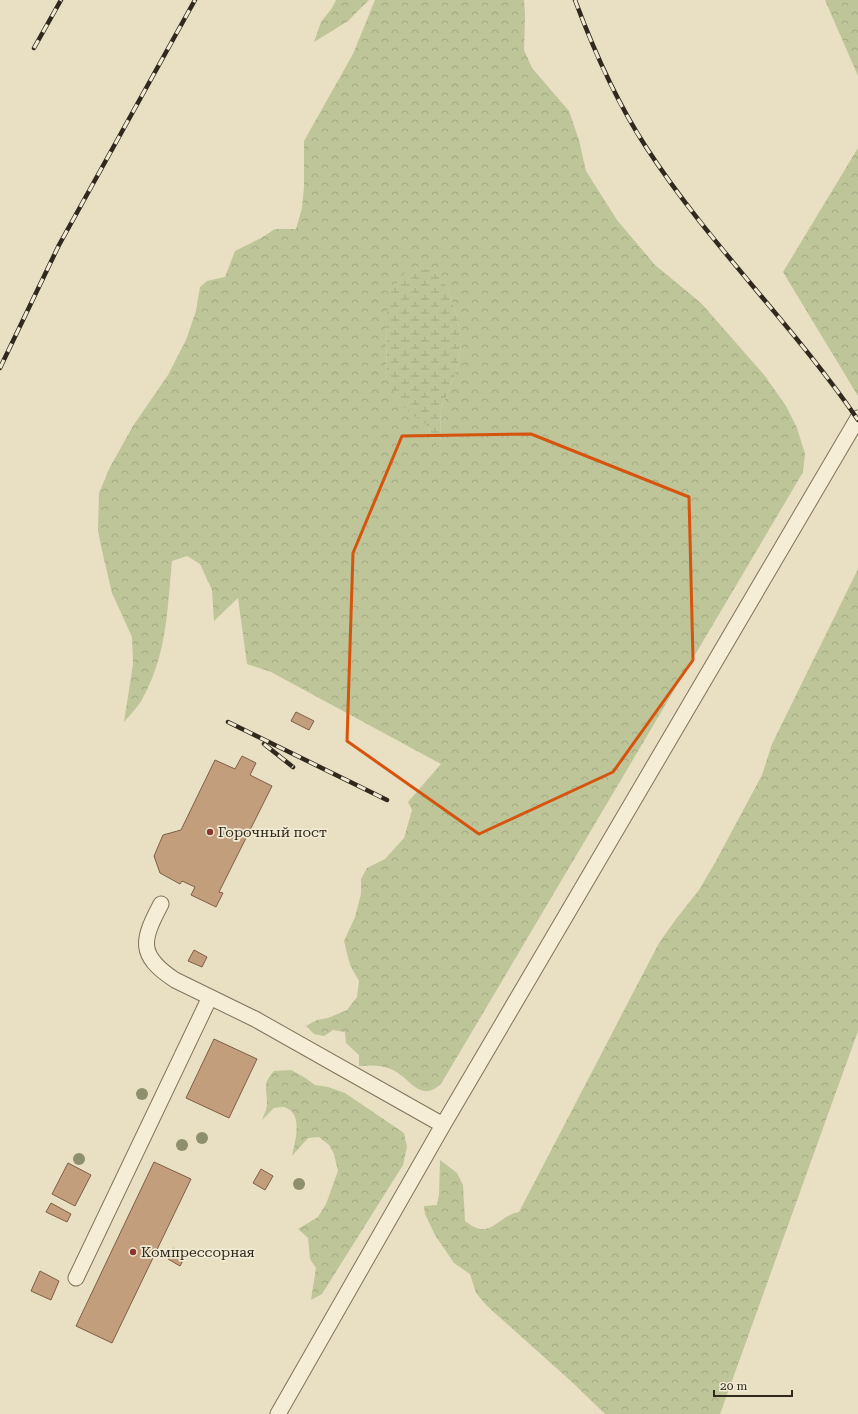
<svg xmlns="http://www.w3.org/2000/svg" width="858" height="1414" font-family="'Roboto Serif',serif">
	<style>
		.forest { fill: url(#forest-crowns); fill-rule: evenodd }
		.wetland { fill: url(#wetland-marsh) }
		.building { fill: #c39e7d; stroke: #7e5e44 }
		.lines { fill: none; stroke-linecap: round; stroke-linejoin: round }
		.lane-casing { stroke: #81725c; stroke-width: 17 }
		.lane { stroke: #f5edd5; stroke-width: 15 }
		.rail-casing { stroke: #32291e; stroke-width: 4.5 }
		.rail { stroke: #f1ead2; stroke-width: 3; stroke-dasharray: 9; stroke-linecap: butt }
		.tree { fill: #8d8f6d }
		.marked { fill: none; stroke: #d6540e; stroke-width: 3; stroke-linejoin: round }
		.poi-dot { fill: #8a3632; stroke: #f1ead2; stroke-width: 1.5 }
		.labels { text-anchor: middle; stroke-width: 3.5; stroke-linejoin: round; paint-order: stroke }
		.poi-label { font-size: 14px; fill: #32291e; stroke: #f1ead2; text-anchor: start }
	</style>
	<defs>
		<pattern id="forest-crowns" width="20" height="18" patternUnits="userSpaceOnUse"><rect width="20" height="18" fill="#bec598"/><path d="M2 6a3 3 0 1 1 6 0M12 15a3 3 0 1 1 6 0" fill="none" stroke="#a4a983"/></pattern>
		<pattern id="wetland-marsh" width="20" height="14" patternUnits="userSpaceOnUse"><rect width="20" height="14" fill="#bec598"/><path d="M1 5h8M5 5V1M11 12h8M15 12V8" fill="none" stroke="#a4a983"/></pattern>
	</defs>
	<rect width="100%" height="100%" fill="#e9dfc3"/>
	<!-- forest -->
	<path class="forest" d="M336 0H369L348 21 314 42 321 22 332 8Z
		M375 0H524L525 14 524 50 532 68 569 111 579 140 586 171 617 220 655 265 701 303 765 376 786 406 797 428 805 454 803 472 786 501 441 1084C420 1103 411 1079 393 1070 383 1065 371 1065 359 1066V1055L346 1043 345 1032 333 1030 324 1036 314 1034 306 1026 317 1020 328 1018 347 1010 357 997 359 981 350 965 344 941 355 917 361 894V879L367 868 385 859 404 838 412 810 408 802 441 764 271 672 247 664 238 598 214 621 212 590 200 564 187 556 172 561C167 612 167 657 140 703 135 710 129 716 124 722L133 664 132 637 112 593 103 555 98 531 99 493 110 467 133 426 168 375 186 340 196 311 200 287 207 281 225 277 235 251 261 238 275 229H296L302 208 304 187V141L353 54ZM448 290 456 313 462 342 457 369 440 411 441 435 439 449 426 424 387 377 386 321Z
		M825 0H858V76Z
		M858 148V396L783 272Z
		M858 569V1031L720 1414H605L573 1383 487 1306 476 1293 470 1274 454 1263 435 1235 425 1214 424 1206 437 1205 439 1195 440 1160 457 1173 463 1185 465 1221C491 1242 496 1216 519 1212L659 943 676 919 699 890 716 861 762 775 772 744Z
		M291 1070 304 1077 315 1085 328 1087 345 1093 404 1133 407 1147 403 1165 322 1294 311 1300 316 1268 310 1259 308 1238 298 1229 318 1217 326 1204 338 1171 334 1154 329 1145 319 1137 308 1138 292 1156C295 1142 304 1112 284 1107 281 1107 277 1107 274 1108L262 1120C264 1115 267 1109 267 1104 267 1088 262 1084 274 1071Z"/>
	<!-- wetland -->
	<path class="wetland" d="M435 268 448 290 456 313 462 342 457 369 440 411 441 435 439 450 426 424 410 413 396 399 387 377 386 321 390 293 404 273Z"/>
	<!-- building -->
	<path class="building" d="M296 712 314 721 309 730 291 721Z
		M242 756 256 763 250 775 272 786 219 892 223 893 216 907 191 895 195 887 182 881 180 884 160 873 154 856 163 835 181 830 215 760 235 769Z
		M194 950 207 957 202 967 188 961Z
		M214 1039 257 1059 229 1118 186 1098Z
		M154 1162 191 1179 112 1343 76 1326Z
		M68 1163 91 1175 75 1206 52 1194Z
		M261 1169 273 1176 265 1190 253 1183Z
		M51 1203 71 1214 67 1222 46 1212Z
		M173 1248 186 1255 180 1266 168 1259Z
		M40 1271 59 1281 51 1300 31 1291Z"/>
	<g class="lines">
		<defs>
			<path id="lane" d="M161 904C142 940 137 955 175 980L255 1019 443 1125
				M76 1278 210 997
				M278 1414 443 1125 858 418"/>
		</defs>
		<!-- lane casing -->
		<use href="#lane" class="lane-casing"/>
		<!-- lane -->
		<use href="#lane" class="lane"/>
		<defs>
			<path id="rail" d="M575 0C594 51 616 101 646 147 709 244 793 325 858 420
				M34 48 61 0
				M0 368 59 245 195 0
				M228 722 387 800
				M264 744 293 767"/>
		</defs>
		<!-- rail casing -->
		<use href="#rail" class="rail-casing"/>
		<!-- rail -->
		<use href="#rail" class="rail"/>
	</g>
	<!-- trees -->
	<g class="tree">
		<circle cx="142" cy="1094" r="6"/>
		<circle cx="202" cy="1138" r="6"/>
		<circle cx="182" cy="1145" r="6"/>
		<circle cx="79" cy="1159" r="6"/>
		<circle cx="299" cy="1184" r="6"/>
	</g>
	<!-- marked area -->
	<path class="marked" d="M531 434 689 497 693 660 613 772 479 834 347 741 353 553 402 436Z"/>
	<!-- markers -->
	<g class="poi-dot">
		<circle cx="210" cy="832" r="4"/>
		<circle cx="133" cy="1252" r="4"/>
	</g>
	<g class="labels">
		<!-- poi labels -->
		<g class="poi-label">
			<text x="218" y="837">Горочный пост</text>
			<text x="141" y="1257">Компрессорная</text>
		</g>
	</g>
	<!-- scale -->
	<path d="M714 1390v6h78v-6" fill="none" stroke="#32291e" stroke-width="2"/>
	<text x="720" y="1390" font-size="12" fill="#32291e" stroke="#f1ead2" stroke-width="3" paint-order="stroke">20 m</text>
</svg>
